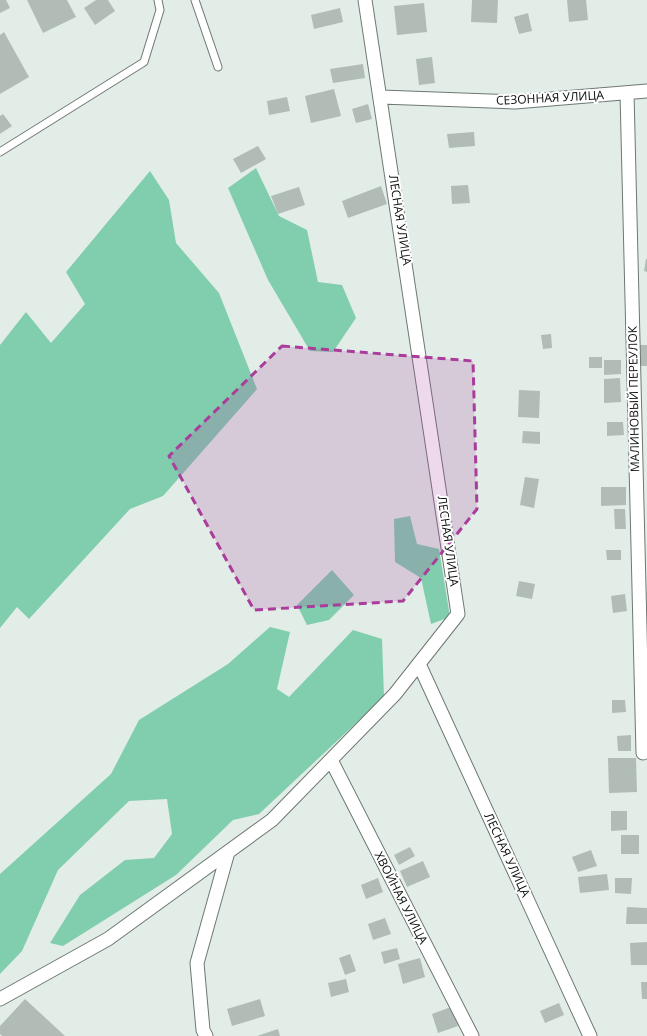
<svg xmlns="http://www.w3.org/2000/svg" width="647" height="1036" font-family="'Open Sans',sans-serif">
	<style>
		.green { fill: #81ceae }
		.building { fill: #b1bcb7 }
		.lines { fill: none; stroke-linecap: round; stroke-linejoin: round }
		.service-casing { stroke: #6e7873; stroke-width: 9 }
		.minor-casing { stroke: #6e7873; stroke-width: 15 }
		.service { stroke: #fff; stroke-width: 7 }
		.minor { stroke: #fff; stroke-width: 13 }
		.marked { fill: #aa3c9b; fill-opacity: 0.2; stroke: #aa3c9b; stroke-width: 3; stroke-dasharray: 8 5; stroke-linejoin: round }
		.labels { text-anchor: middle; stroke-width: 4; stroke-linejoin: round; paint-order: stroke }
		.street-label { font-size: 12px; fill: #0a0e0c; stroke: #fff }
	</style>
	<rect width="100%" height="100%" fill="#e2ede8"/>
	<!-- green -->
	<path class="green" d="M256 168 279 216 307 230 318 282 342 285 356 318 333 352 310 351 268 280 228 188Z
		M150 171 169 200 176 243 219 293 257 389 163 496 130 509 29 619 17 607 0 628V345L26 312 51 343 85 304 66 272Z
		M410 516 417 544 439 549 450 617 431 624 421 578 395 562 394 519Z
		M332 570 354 595 329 620 307 625 297 605Z
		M270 627 290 632 277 689 289 697 353 630 382 639 384 697 259 814 233 820 176 875 63 946 50 943 80 895 125 860 154 858 172 834 167 799 129 801 58 870 22 951 0 974V874L111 774 139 720 228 664Z"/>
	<!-- building -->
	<path class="building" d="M0 0H6L10 8 0 13Z
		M27 0H67L76 17 43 33Z
		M96 0H108L115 11 95 25 84 8Z
		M472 0H498L497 23 471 22Z
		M567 0H586L588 20 569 22Z
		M424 3 427 32 397 35 394 6Z
		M340 8 343 22 314 29 311 15Z
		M528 13 532 31 519 34 514 17Z
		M4 32 29 77 0 94V35Z
		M432 57 435 83 419 85 416 59Z
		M363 64 365 78 333 83 330 69Z
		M334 89 341 116 311 123 305 96Z
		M287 97 290 111 269 115 267 101Z
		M368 104 372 119 356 123 352 109Z
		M3 114 12 126 0 134V116Z
		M474 132 475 146 449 148 447 134Z
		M258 146 266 159 241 173 233 159Z
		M468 185 470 203 452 204 451 186Z
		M381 186 387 204 348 218 342 201Z
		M299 187 305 205 278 214 271 196Z
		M646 259H647V272L644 271Z
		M551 334 552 348 543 349 541 335Z
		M640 345H647V366H640Z
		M589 357H602V368H589Z
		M604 360H621V374L604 375Z
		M620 378 621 402 604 403V379Z
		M519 390 540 391 539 418 518 417Z
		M607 422H623L624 435 607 436Z
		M523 431 540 432V444L522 443Z
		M525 477 539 479 534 508 520 505Z
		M601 487H626V505L601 506Z
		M614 509H625L626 529H615Z
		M606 550H621V560H607Z
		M519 581 535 584 532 599 516 596Z
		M625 594 627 611 613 613 611 596Z
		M612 700H625L626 712 612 713Z
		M631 735V751H618L617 736Z
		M608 758H636L637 792 609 793Z
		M611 811H627V830L611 831Z
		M621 835H639V854H621Z
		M410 847 415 856 399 865 394 855Z
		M591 850 597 866 578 872 572 857Z
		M423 861 430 877 407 887 400 871Z
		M607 874 609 890 580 893 578 877Z
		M378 878 383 892 366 899 361 885Z
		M615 878H632L631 894 615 893Z
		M627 907 647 908V924H626Z
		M385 918 391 934 373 940 368 924Z
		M647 942V965H631L630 943Z
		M397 948 400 959 384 964 381 952Z
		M350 954 356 971 345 975 339 958Z
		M420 958 425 977 403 984 398 964Z
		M346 979 349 992 331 997 328 983Z
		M641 982H647V999H642Z
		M25 999 65 1036H2L0 1034V1026Z
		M260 999 265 1016 232 1026 227 1009Z
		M559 1003 564 1015 545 1023 540 1011Z
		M451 1007 458 1026 438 1033 432 1014Z
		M278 1029 280 1036H257Z"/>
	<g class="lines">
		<defs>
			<path id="service" d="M195 0 218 67
				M0 152 144 62 160 10 158 0"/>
			<path id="minor" d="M627 93 643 753
				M381 97 515 102 647 91
				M419 664 590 1036
				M331 760 472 1036
				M0 999 108 939 272 820 395 694 458 614 365 0
				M206 1036 203 1030 197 963 228 852"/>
		</defs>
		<!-- service casing -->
		<use href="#service" class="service-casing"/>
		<!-- minor casing -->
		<use href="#minor" class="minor-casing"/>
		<!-- service -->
		<use href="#service" class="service"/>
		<!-- minor -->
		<use href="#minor" class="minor"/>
	</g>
	<!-- marked area -->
	<path class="marked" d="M282 346 473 361 477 509 403 601 254 610 169 456Z"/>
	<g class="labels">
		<!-- street labels -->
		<g class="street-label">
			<text transform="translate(550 98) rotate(-3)" y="4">СЕЗОННАЯ УЛИЦА</text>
			<text transform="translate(400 220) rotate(81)" y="4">ЛЕСНАЯ УЛИЦА</text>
			<text transform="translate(634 399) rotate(-91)" y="4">МАЛИНОВЫЙ ПЕРЕУЛОК</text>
			<text transform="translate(448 541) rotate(82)" y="4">ЛЕСНАЯ УЛИЦА</text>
			<text transform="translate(507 855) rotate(65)" y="4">ЛЕСНАЯ УЛИЦА</text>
			<text transform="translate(401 898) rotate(63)" y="4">ХВОЙНАЯ УЛИЦА</text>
		</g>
	</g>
</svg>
